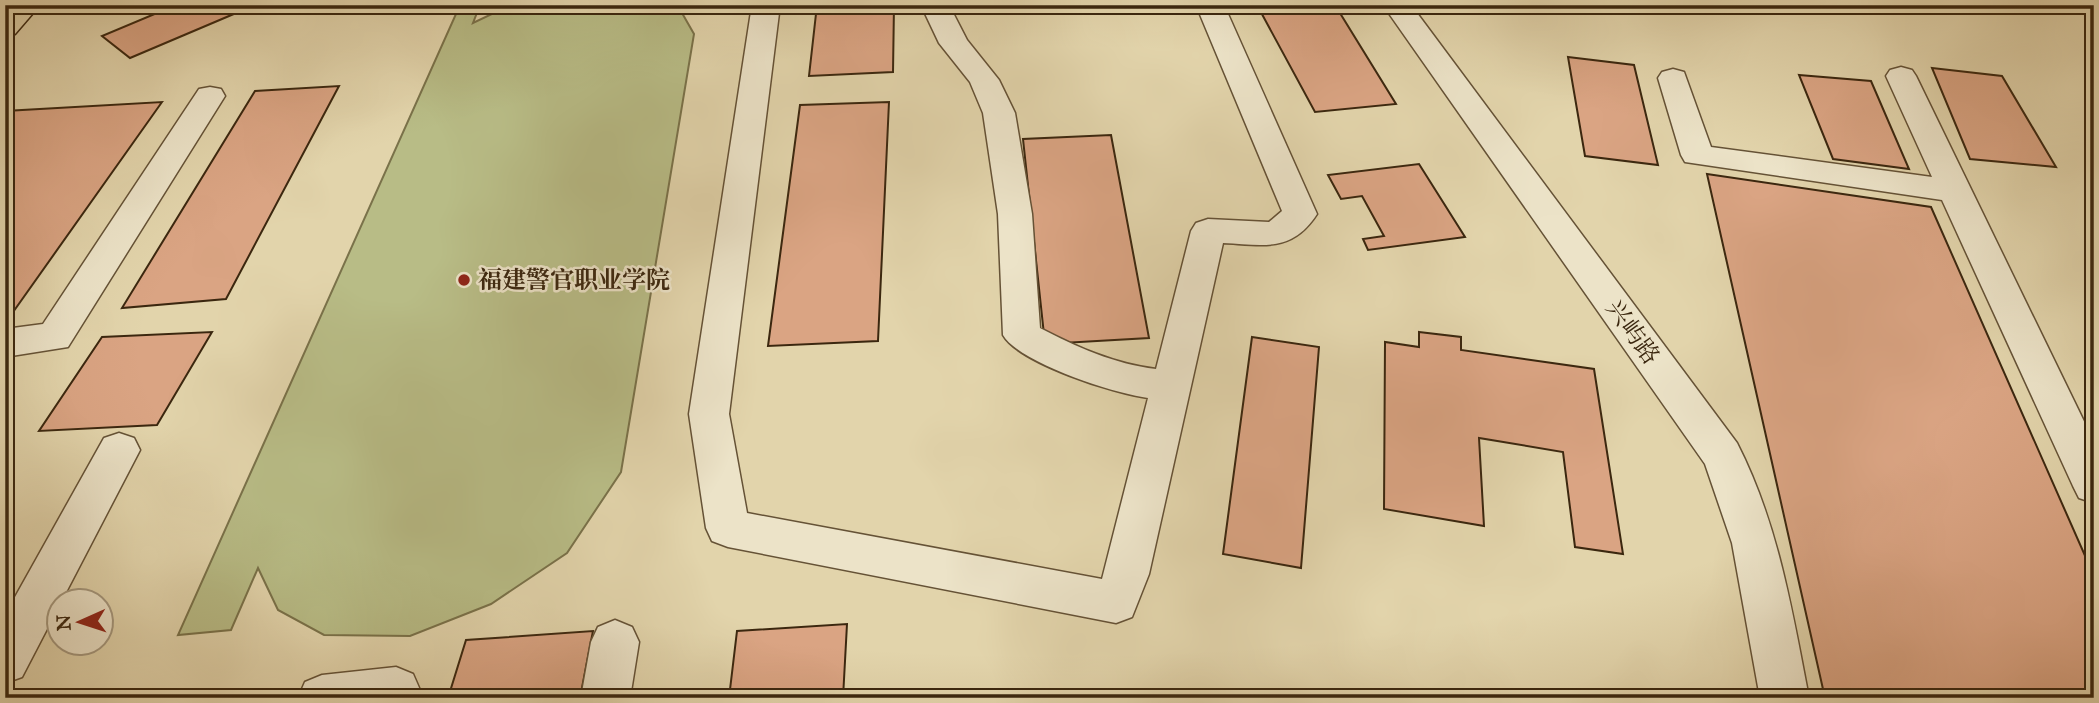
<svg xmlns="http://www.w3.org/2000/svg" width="2099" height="703" font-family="'IM FELL Great Primer','Noto Serif SC',serif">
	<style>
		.green { fill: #b8bc86; stroke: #7a724a; stroke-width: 2 }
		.building { fill: #daa483; stroke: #3b270f; stroke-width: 2 }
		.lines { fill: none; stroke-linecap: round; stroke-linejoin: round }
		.minor-casing { stroke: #655236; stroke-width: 3 }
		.major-casing { stroke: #3b270f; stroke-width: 3 }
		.minor { fill: #ece3c8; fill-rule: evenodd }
		.major { fill: #e2d4ab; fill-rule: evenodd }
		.poi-dot { fill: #8f2418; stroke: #ece3c8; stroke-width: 2.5 }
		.labels { text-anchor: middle; stroke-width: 5; stroke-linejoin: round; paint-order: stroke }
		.poi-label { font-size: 24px; font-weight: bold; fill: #3b270f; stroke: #ece3c8; text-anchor: start }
		.street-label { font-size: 24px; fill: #3b270f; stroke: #ece3c8 }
	</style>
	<rect width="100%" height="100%" fill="#e2d4ab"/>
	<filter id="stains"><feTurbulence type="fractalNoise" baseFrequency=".00286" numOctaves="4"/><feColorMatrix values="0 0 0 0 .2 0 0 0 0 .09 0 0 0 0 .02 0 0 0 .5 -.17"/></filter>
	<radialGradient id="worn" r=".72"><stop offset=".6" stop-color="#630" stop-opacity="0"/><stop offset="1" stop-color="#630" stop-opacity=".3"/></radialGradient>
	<!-- green -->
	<path class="green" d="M460 5H480L473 23 511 5H666L682 13 694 34 621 472 567 553 491 604 410 636 324 635 278 610 258 568 231 630 178 635Z"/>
	<!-- building -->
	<path class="building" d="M176 5H255L130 58 102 36Z
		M817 5H894L893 72 809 76Z
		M1257 5H1335L1396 104 1315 112Z
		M1568 57 1634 65 1658 165 1585 156Z
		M1932 68 2002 76 2056 167 1970 159Z
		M1799 75 1871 81 1909 169 1833 159Z
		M339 86 226 299 122 308 255 91Z
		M162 102 6 322H5V111Z
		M889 102 878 341 768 346 800 105Z
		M1111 135 1149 338 1045 344 1023 139Z
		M1419 164 1465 237 1368 250 1363 239 1384 236 1362 196 1341 199 1328 175Z
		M1707 174 1931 207 2094 576V698H1825Z
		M212 332 157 425 39 431 102 337Z
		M1419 332 1461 337V350L1594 369 1623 554 1575 547 1563 452 1479 438 1484 526 1384 509 1385 342 1419 347Z
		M1252 337 1319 347 1301 568 1223 554Z
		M847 624 843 698H729L737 631Z
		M593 631 580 698H448L466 640Z
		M1081 691 1082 698H1004Z"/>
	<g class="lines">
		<defs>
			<path id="minor" d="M752 5H780L729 414 747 513 1102 579 1148 398C1115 394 1019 363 1003 335L998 214 983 113 970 82 939 43 921 5H949L967 40 999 80 1015 113 1032 214 1040 328C1077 347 1114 364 1156 369L1191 231 1196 223 1208 219 1269 222 1282 211 1196 5H1224L1317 214C1292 253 1263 245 1223 243L1149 574 1132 617 1116 623 728 547 712 541 706 528 689 414Z
				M1383 5H1411L1737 443C1778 523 1792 610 1809 698H1760L1732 543 1705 464Z
				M1901 67 1912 70 1916 76 2094 442V503L2079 498 2073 486 1942 200 1685 162 1681 155 1658 78 1662 72 1673 69 1684 72 1711 147 1932 177 1886 76 1890 70Z
				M210 87 221 89 225 96 68 347 5 357V329L43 324 199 89Z
				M119 433 134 438 140 450 22 677 5 683V615L104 438Z
				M615 620 632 627 639 642 630 698H581L591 642 598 627Z
				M396 667 413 674 420 690 419 698H298L305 682 322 675Z"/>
			<path id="major" d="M10 5H40L15 34 5 37V11Z"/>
		</defs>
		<!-- minor casing -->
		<use href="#minor" class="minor-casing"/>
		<!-- major casing -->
		<use href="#major" class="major-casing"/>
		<!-- minor -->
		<use href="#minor" class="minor"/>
		<!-- major -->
		<use href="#major" class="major"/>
	</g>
	<!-- markers -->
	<circle class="poi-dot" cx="464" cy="280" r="7"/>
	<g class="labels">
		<!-- poi labels -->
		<g class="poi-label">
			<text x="478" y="288">福建警官职业学院</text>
		</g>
		<!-- street labels -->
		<g class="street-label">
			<text transform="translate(1633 332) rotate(54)" y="8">兴屿路</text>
		</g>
	</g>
	<!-- margin -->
	<rect width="2099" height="703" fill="none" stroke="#e2d4ab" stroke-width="28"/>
	<rect x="7" y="7" width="2085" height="689" fill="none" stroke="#3b270f" stroke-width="3.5"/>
	<rect x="14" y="14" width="2071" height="675" fill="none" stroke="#3b270f" stroke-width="2"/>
	<!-- north arrow -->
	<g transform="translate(80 622) rotate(267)"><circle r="33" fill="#ece3c8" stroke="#a5987e" stroke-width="2"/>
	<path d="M0-5L12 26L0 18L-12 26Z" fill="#8f2418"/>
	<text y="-10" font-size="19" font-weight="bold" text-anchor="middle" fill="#3b270f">N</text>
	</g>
	<rect width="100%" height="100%" filter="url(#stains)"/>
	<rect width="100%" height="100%" fill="url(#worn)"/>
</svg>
